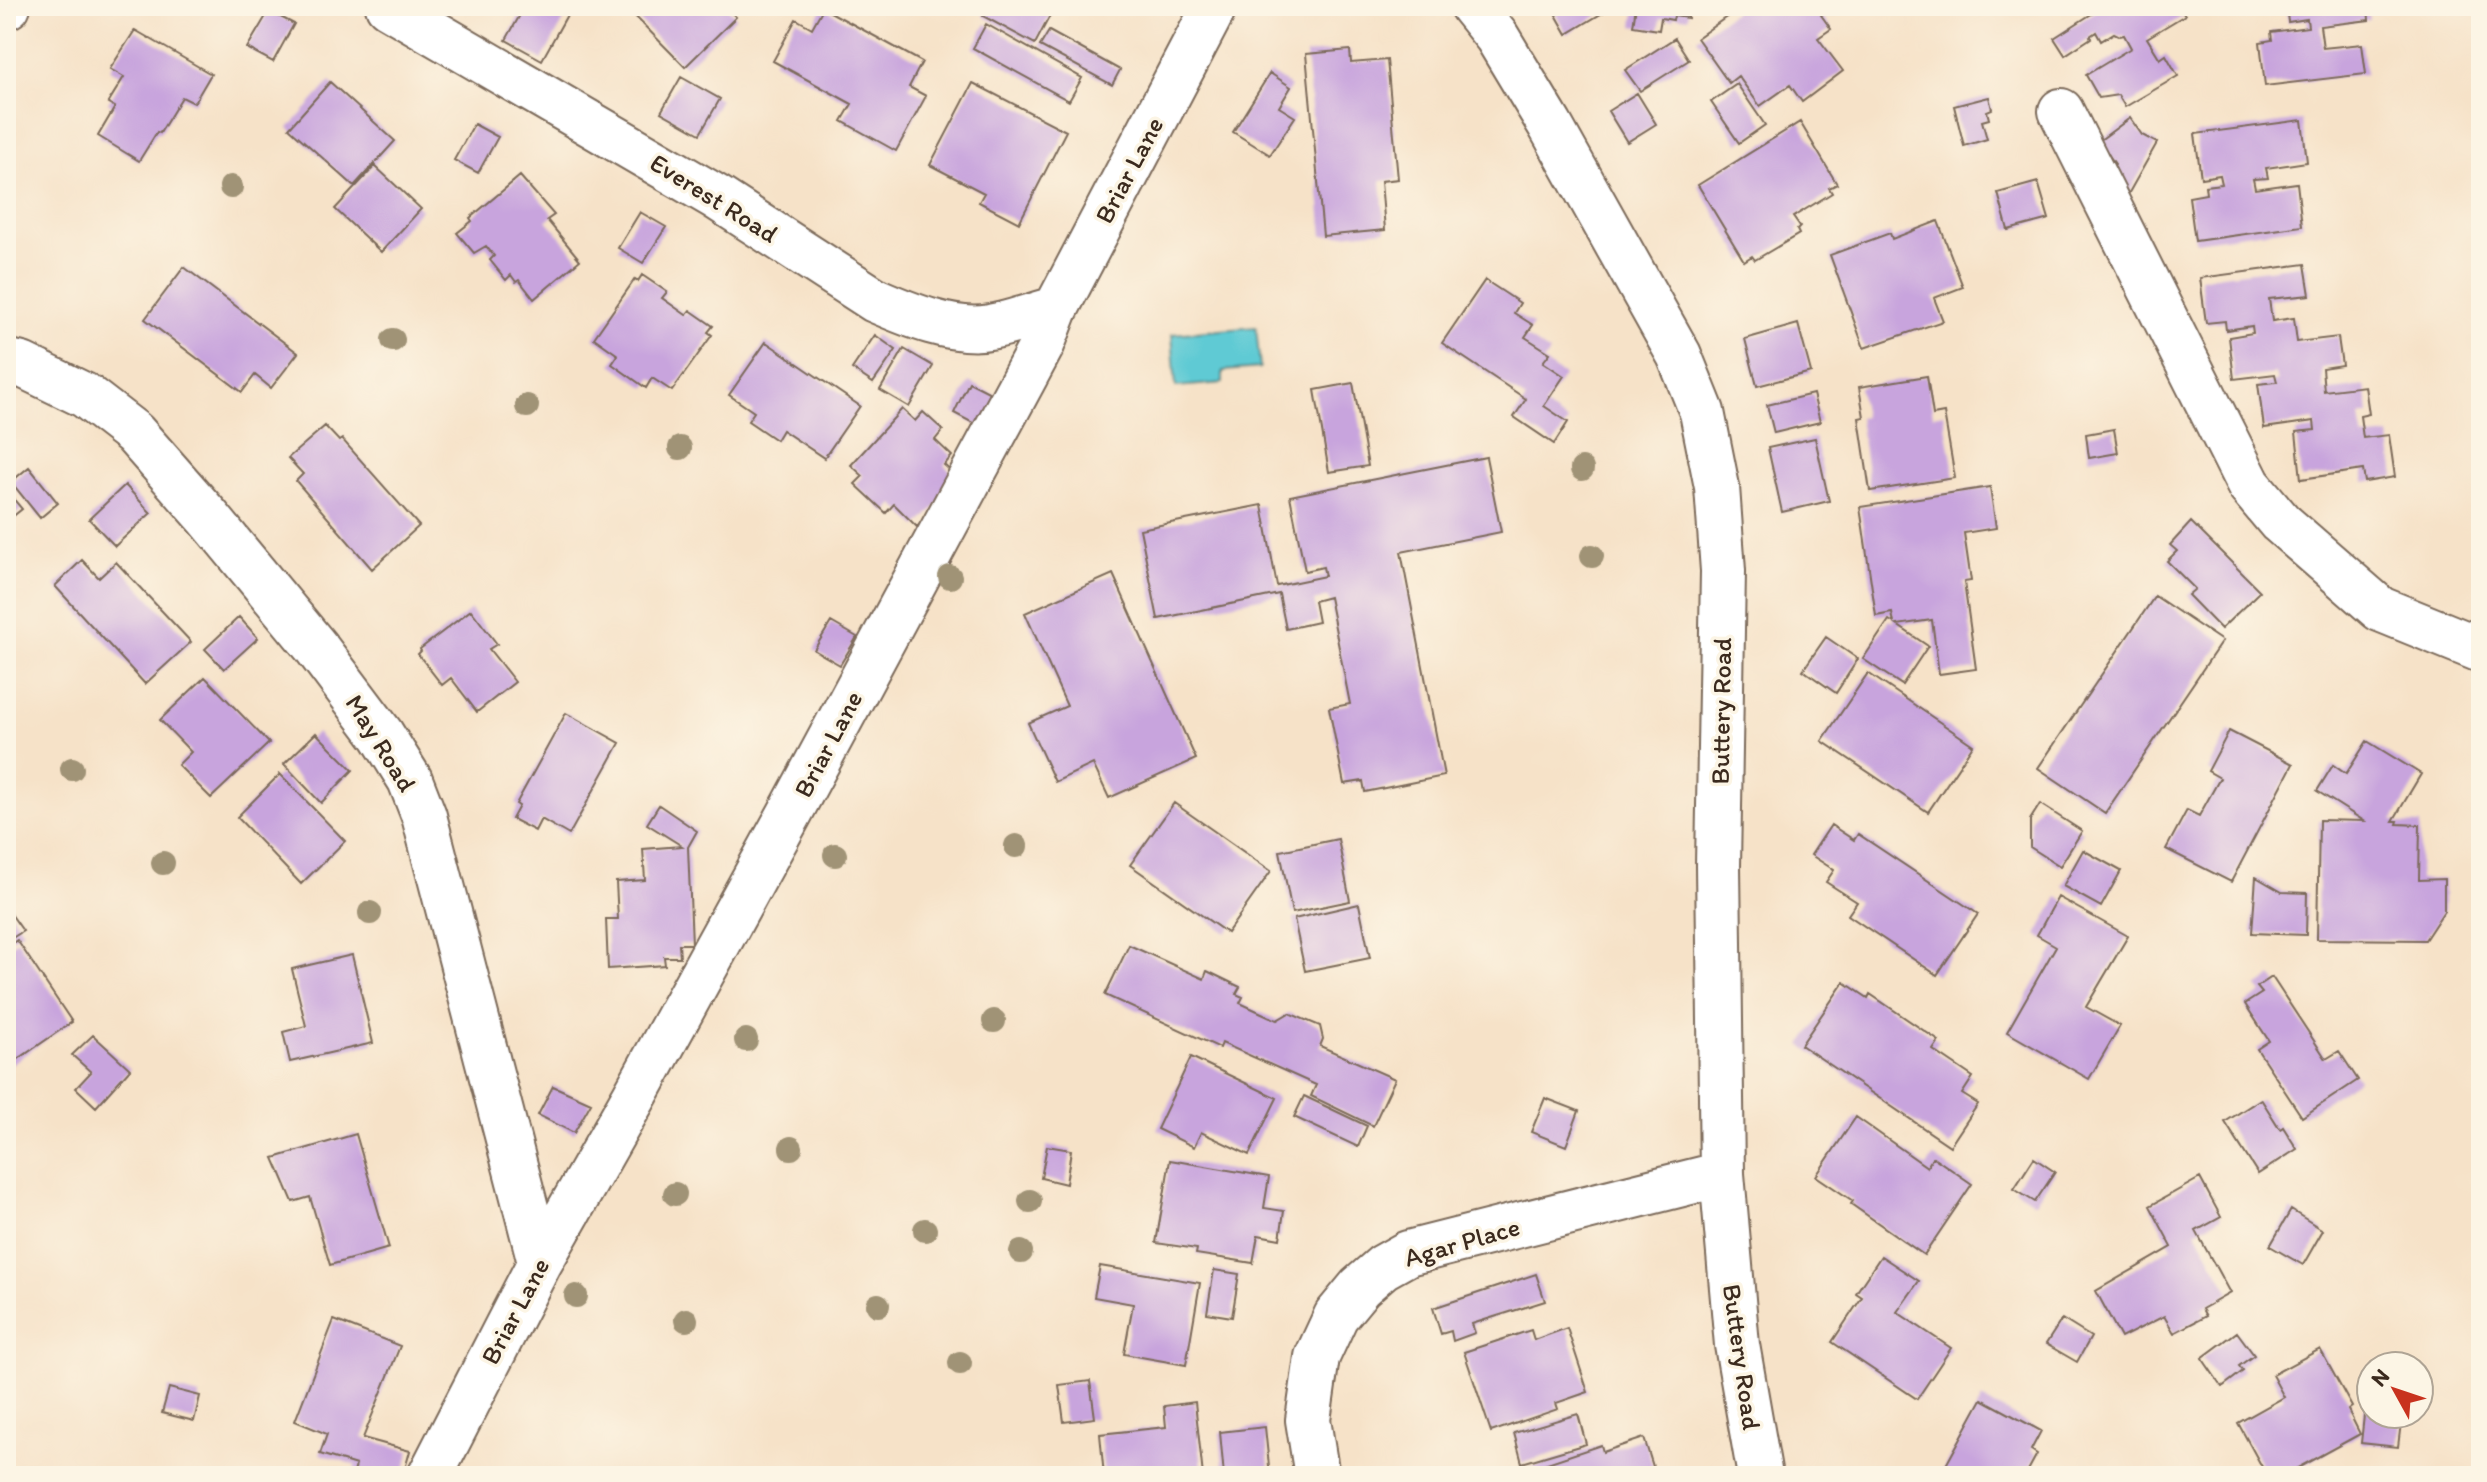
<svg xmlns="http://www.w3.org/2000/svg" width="2487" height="1482" font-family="Itim,sans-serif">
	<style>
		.water { fill: #5ecad4; stroke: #4c7a79; stroke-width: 2 }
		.building { fill: #c8a4dd }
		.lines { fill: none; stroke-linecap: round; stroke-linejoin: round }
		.minor-casing { stroke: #7c6a5a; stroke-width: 48 }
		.minor { stroke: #fff; stroke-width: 44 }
		.tree { fill: #a09376 }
		.labels { text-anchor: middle; stroke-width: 7; stroke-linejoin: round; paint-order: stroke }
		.street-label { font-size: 26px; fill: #3b2a1e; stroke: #fcf5e5 }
	</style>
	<rect width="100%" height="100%" fill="#fcf5e5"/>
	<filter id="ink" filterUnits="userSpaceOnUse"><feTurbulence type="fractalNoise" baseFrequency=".0125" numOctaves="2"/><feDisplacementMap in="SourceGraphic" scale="16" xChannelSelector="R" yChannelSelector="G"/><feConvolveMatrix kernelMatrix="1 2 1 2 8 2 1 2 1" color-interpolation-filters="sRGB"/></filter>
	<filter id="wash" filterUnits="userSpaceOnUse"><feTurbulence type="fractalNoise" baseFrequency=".006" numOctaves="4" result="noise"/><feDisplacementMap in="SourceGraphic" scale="32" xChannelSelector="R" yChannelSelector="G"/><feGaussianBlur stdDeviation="1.8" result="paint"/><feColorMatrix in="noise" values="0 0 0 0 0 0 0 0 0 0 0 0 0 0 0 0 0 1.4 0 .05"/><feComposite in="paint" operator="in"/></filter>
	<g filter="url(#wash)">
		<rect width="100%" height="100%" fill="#f6e2c8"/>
		<!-- water -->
		<path class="water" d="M1256 327 1260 368 1223 371V383L1176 387 1172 334Z"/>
		<g id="blocks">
			<!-- building -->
			<path class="building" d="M525 6H556L568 13 542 60 506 40Z
				M625 6H725L736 17 685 67Z
				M988 6H1055L1035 44 983 16Z
				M1551 6H1608L1609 9 1567 34Z
				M1636 6H1689L1688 18 1674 16 1673 20 1661 18 1659 30 1633 26Z
				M1742 6H1833L1821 15 1831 29 1818 38 1843 71 1802 102 1790 85 1760 106 1738 76 1729 83 1697 38Z
				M2104 6H2179L2185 15 2147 38 2160 59 2166 55 2178 76 2125 107 2118 95 2099 98 2086 75 2131 48 2124 35 2120 36 2114 33 2101 41 2096 32 2090 36 2091 38 2065 55 2054 38Z
				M2286 6H2368L2369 20 2320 26 2323 48 2362 44 2366 74 2265 86 2260 42 2272 40 2271 32 2308 27 2307 19 2288 22Z
				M823 8 922 62 909 87 926 96 896 151 842 121 852 104 773 61 796 19 812 28Z
				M269 11 294 24 273 62 247 48Z
				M986 24 1082 78 1069 101 973 48Z
				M135 30 211 74 194 103 182 97 160 133 157 132 139 161 98 136 115 107 108 103 124 77 110 69Z
				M1049 31 1120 70 1112 85 1040 46Z
				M1675 38 1689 60 1640 91 1625 70Z
				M1350 50 1351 63 1387 60 1398 179 1381 181 1385 230 1323 236 1306 54Z
				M1270 73 1291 87 1279 107 1295 117 1270 155 1233 132Z
				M681 77 720 99 700 134 661 112Z
				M330 82 395 141 354 186 289 128Z
				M973 83 1066 131 1019 223 979 202 984 193 930 165Z
				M1737 84 1765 125 1739 143 1711 102Z
				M1637 93 1656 124 1627 142 1608 111Z
				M1989 97 1992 109 1987 111 1989 119 1982 121 1987 139 1964 146 1954 106Z
				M2130 118 2142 135 2157 143 2122 205 2111 171 2115 164 2099 141Z
				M2302 120 2307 162 2266 168 2268 178 2253 179 2255 189 2297 183 2302 226 2195 241 2189 197 2206 194 2205 186 2222 184 2220 175 2201 178 2195 134Z
				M1800 122 1837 184 1829 188 1832 193 1793 217 1800 227 1797 230 1799 234 1755 260 1752 256 1744 261 1698 185Z
				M474 124 498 137 478 173 454 160Z
				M375 166 421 209 381 252 335 209Z
				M520 176 554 215 547 220 580 260 534 299 519 280 516 282 511 275 506 280 490 260 494 256 486 246 474 253 457 233 472 221 470 218Z
				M2038 182 2049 219 2008 230 1998 193Z
				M640 212 666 227 643 263 618 248Z
				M1938 221 1963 287 1934 298 1943 321 1864 348 1830 255 1890 233 1892 239Z
				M2305 264 2310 295 2269 299 2272 321 2294 318 2297 342 2338 337 2342 365 2322 368 2324 391 2365 386 2369 414 2360 416 2363 438 2389 435 2395 477 2365 482 2363 470 2301 479 2296 432 2315 430 2314 421 2264 428 2258 384 2277 382 2275 374 2234 379 2229 337 2253 333 2252 326 2226 330 2225 321 2206 323 2200 278Z
				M184 267 298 353 271 388 255 375 242 392 145 319Z
				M642 275 667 292 662 298 686 315 690 310 713 326 708 332 712 335 672 391 652 378 646 388 612 364 618 355 594 338 635 279 638 281Z
				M1485 280 1520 303 1514 313 1533 325 1525 337 1550 353 1543 362 1564 376 1544 406 1568 422 1554 444 1514 417 1526 399 1442 343Z
				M1798 324 1811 372 1757 386 1745 339Z
				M875 335 896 350 873 383 852 369Z
				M766 342 860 406 824 458 782 430 776 440 748 421 754 412 729 395Z
				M904 349 933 366 909 407 880 390Z
				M1927 376 1933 415 1944 413 1955 478 1870 491 1859 418 1864 417 1859 387Z
				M969 382 1006 401 990 432 954 413Z
				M1353 383 1368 466 1329 472 1315 390Z
				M1813 394 1820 422 1774 433 1767 405Z
				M902 409 915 421 923 412 943 430 935 440 952 456 944 465 954 474 940 502 917 527 894 504 886 513 855 484 863 476 851 465Z
				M325 426 339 441 342 439 419 526 372 569 296 481 303 474 288 458Z
				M2114 429 2118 453 2089 458 2086 434Z
				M1815 438 1829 501 1782 512 1768 448Z
				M1486 457 1501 532 1401 552 1444 776 1365 792 1363 781 1344 784 1329 708 1350 704 1329 597 1314 601 1318 622 1286 629 1279 594 1158 619 1140 529 1262 505 1277 586 1325 576 1323 567 1305 571 1290 496Z
				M29 467 58 503 40 518 11 482Z
				M125 485 151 513 115 546 89 519Z
				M1990 487 1996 528 1964 533 1971 581 1964 582 1976 669 1939 674 1932 620 1897 625 1928 646 1902 685 1863 659 1889 620 1894 623 1892 613 1876 616 1860 507Z
				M6 490 22 509 6 522Z
				M2191 522 2260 591 2221 629 2188 595 2195 589 2167 561 2177 551 2170 545Z
				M82 560 99 578 116 562 191 642 145 684 55 586Z
				M1113 574 1196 759 1109 798 1093 764 1055 782 1028 723 1067 706 1025 613Z
				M2155 596 2222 641 2105 813 2038 768Z
				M471 610 497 644 489 649 515 682 477 712 451 678 442 685 418 654 421 651 420 649Z
				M239 617 258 638 224 669 205 649Z
				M831 622 857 637 840 665 814 650Z
				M1826 637 1858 659 1836 693 1803 670Z
				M1868 673 1973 745 1928 812 1822 741Z
				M205 677 269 743 211 798 178 765 191 752 160 720Z
				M566 713 620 743 569 835 541 819 535 831 512 819 519 806 516 804Z
				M2229 731 2293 764 2231 882 2166 849 2187 810 2199 816 2220 778 2208 771Z
				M316 733 353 770 321 803 284 764Z
				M2367 741 2421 774 2393 821H2398L2397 824 2420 825 2419 880 2444 879V911L2425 940 2317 939 2319 820 2364 821 2317 791 2333 765 2346 774Z
				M280 774 345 841 301 884 237 817Z
				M1174 803 1271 871 1227 933 1130 865Z
				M2040 804 2082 831 2060 866 2030 847V820Z
				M659 805 697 831 688 847 692 944H679L680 957H664L665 965 608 969 606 919H618L616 882 645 880 643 849 682 846 647 824Z
				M1831 825 1854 840 1858 834 1978 914 1937 975 1848 915 1857 902 1826 882 1834 870 1811 855Z
				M1338 839 1350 901 1292 913 1280 851Z
				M2083 850 2121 871 2101 907 2063 886Z
				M2256 877 2282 892 2307 893 2306 935 2252 933Z
				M2058 897 2128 936 2086 1007 2120 1026 2089 1079 2007 1032 2056 946 2037 935Z
				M1359 904 1370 958 1305 971 1294 919Z
				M6 907 23 931 6 942Z
				M17 940 72 1022 11 1064 6 1057V948Z
				M1129 945 1204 979 1207 971 1240 987 1236 994 1243 997 1240 1003 1277 1020 1289 1013 1320 1026 1323 1039 1320 1046 1395 1079 1373 1126 1311 1096 1316 1085 1222 1043 1220 1048 1105 995Z
				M352 955 373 1043 290 1062 283 1032 306 1026 292 969Z
				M2272 977 2326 1059 2339 1051 2358 1080 2302 1117 2257 1049 2269 1041 2245 1004 2262 993 2257 987Z
				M1844 982 1868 998 1870 994 1939 1041 1933 1050 1973 1077 1962 1094 1978 1104 1950 1146 1801 1045Z
				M93 1035 130 1069 96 1107 76 1088 91 1072 72 1055Z
				M1191 1057 1277 1098 1249 1155 1201 1132 1194 1147 1157 1129Z
				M553 1086 591 1103 574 1133 538 1115Z
				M1304 1096 1367 1126 1358 1147 1294 1117Z
				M1545 1098 1579 1111 1566 1146 1531 1132Z
				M2261 1099 2280 1129 2283 1127 2297 1149 2258 1174 2225 1122Z
				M1856 1117 1927 1167 1933 1157 1972 1184 1924 1255 1851 1204 1853 1201 1816 1176Z
				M356 1134 389 1248 330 1265 310 1197 293 1202 274 1158Z
				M1047 1146 1071 1150 1066 1184 1041 1178Z
				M2034 1158 2055 1172 2035 1202 2014 1189Z
				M1170 1160 1269 1177 1264 1208 1284 1211 1280 1239 1258 1235 1253 1263 1196 1254 1197 1249 1156 1243Z
				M2200 1178 2221 1217 2196 1231 2230 1293 2202 1309 2206 1316 2174 1333 2164 1316 2121 1338 2096 1291 2172 1247 2150 1206Z
				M2291 1210 2323 1230 2303 1265 2270 1246Z
				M1881 1256 1919 1281 1897 1312 1951 1348 1917 1399 1832 1342 1862 1297 1856 1293Z
				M1100 1266 1200 1283 1186 1365 1124 1354 1133 1304 1094 1297Z
				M1214 1270 1239 1274 1232 1317 1207 1313Z
				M1536 1274 1545 1301 1472 1324 1475 1333 1453 1341 1451 1331 1441 1334 1433 1308Z
				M2062 1319 2091 1337 2077 1362 2046 1344Z
				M334 1320 400 1346 363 1438 410 1451 403 1476H365L354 1473 356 1465 320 1454 327 1434 295 1421Z
				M1567 1328 1588 1392 1556 1403 1558 1409 1491 1432 1464 1352 1531 1330 1534 1340Z
				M2237 1332 2254 1355 2239 1366 2243 1371 2222 1387 2202 1358Z
				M2320 1349 2352 1407 2348 1410 2360 1434 2283 1476H2267L2238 1423 2284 1397 2272 1375Z
				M1090 1381 1095 1418 1064 1422 1059 1385Z
				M169 1388 200 1396 194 1421 162 1413Z
				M2367 1388H2371V1414H2402L2398 1447 2361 1443Z
				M1982 1399 2041 1431 2031 1450 2037 1454 2025 1476H1940Z
				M1195 1402 1203 1476H1169V1473L1104 1476 1100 1434 1166 1427 1164 1406Z
				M1578 1414 1586 1444 1522 1463 1514 1433Z
				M1265 1427 1270 1476H1224L1220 1432Z
				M1644 1438 1656 1476H1525L1523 1471 1601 1445 1603 1452Z"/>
		</g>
	</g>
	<g filter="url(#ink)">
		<use href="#blocks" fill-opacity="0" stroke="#7c6a5a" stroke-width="2"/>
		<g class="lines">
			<defs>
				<path id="minor" d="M388 6 716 197 875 300C907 314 954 334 990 327 1012 323 1034 315 1056 309
					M1472 6 1497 37 1550 125 1679 355 1702 412 1717 487 1723 571 1718 866 1722 1174 1737 1345 1760 1476
					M6 7 8 6
					M2061 111 2249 485 2280 522 2380 609 2481 650
					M6 361 22 365 86 396 134 433 209 518 315 646 382 735 410 780 424 816 540 1262
					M430 1476 540 1262 634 1097 789 815 1042 345 1056 309 1215 6
					M1317 1476 1308 1420 1317 1357 1336 1316 1360 1287 1383 1267 1408 1253 1722 1174"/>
			</defs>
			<!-- minor casing -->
			<use href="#minor" class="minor-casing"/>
			<!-- minor -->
			<use href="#minor" class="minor"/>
		</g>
		<!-- trees -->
		<g class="tree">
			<circle cx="231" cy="187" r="12"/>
			<circle cx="393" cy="340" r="12"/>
			<circle cx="527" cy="406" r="12"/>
			<circle cx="680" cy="448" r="12"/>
			<circle cx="1582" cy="469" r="12"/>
			<circle cx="1592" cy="556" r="12"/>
			<circle cx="950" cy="577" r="12"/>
			<circle cx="72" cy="769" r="12"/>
			<circle cx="1016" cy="846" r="12"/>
			<circle cx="835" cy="855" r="12"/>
			<circle cx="163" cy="863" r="12"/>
			<circle cx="370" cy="913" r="12"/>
			<circle cx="994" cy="1021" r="12"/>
			<circle cx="746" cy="1040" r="12"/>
			<circle cx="791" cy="1148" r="12"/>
			<circle cx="675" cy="1194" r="12"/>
			<circle cx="1030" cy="1201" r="12"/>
			<circle cx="925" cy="1230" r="12"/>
			<circle cx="1021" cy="1252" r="12"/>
			<circle cx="576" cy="1296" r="12"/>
			<circle cx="878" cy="1305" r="12"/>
			<circle cx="686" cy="1320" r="12"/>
			<circle cx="960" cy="1363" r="12"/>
		</g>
	</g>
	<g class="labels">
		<!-- street labels -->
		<g class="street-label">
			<text transform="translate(1129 170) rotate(-62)" y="9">Briar Lane</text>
			<text transform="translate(714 198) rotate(32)" y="9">Everest Road</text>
			<text transform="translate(1721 711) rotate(-89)" y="9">Buttery Road</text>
			<text transform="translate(381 743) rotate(58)" y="9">May Road</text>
			<text transform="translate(828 744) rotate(-62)" y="9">Briar Lane</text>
			<text transform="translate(1462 1242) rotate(-16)" y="9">Agar Place</text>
			<text transform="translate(515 1311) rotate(-62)" y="9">Briar Lane</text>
			<text transform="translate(1742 1357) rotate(82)" y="9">Buttery Road</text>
		</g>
	</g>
	<!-- margin -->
	<rect width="2487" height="1482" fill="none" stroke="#fcf5e5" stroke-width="32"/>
	<!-- north arrow -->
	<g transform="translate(2395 1390) rotate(310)"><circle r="38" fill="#fcf5e5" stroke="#afa495" stroke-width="2"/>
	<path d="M0-6L14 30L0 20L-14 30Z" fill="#c8321e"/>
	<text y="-12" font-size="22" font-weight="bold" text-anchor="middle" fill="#3b2a1e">N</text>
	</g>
</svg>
